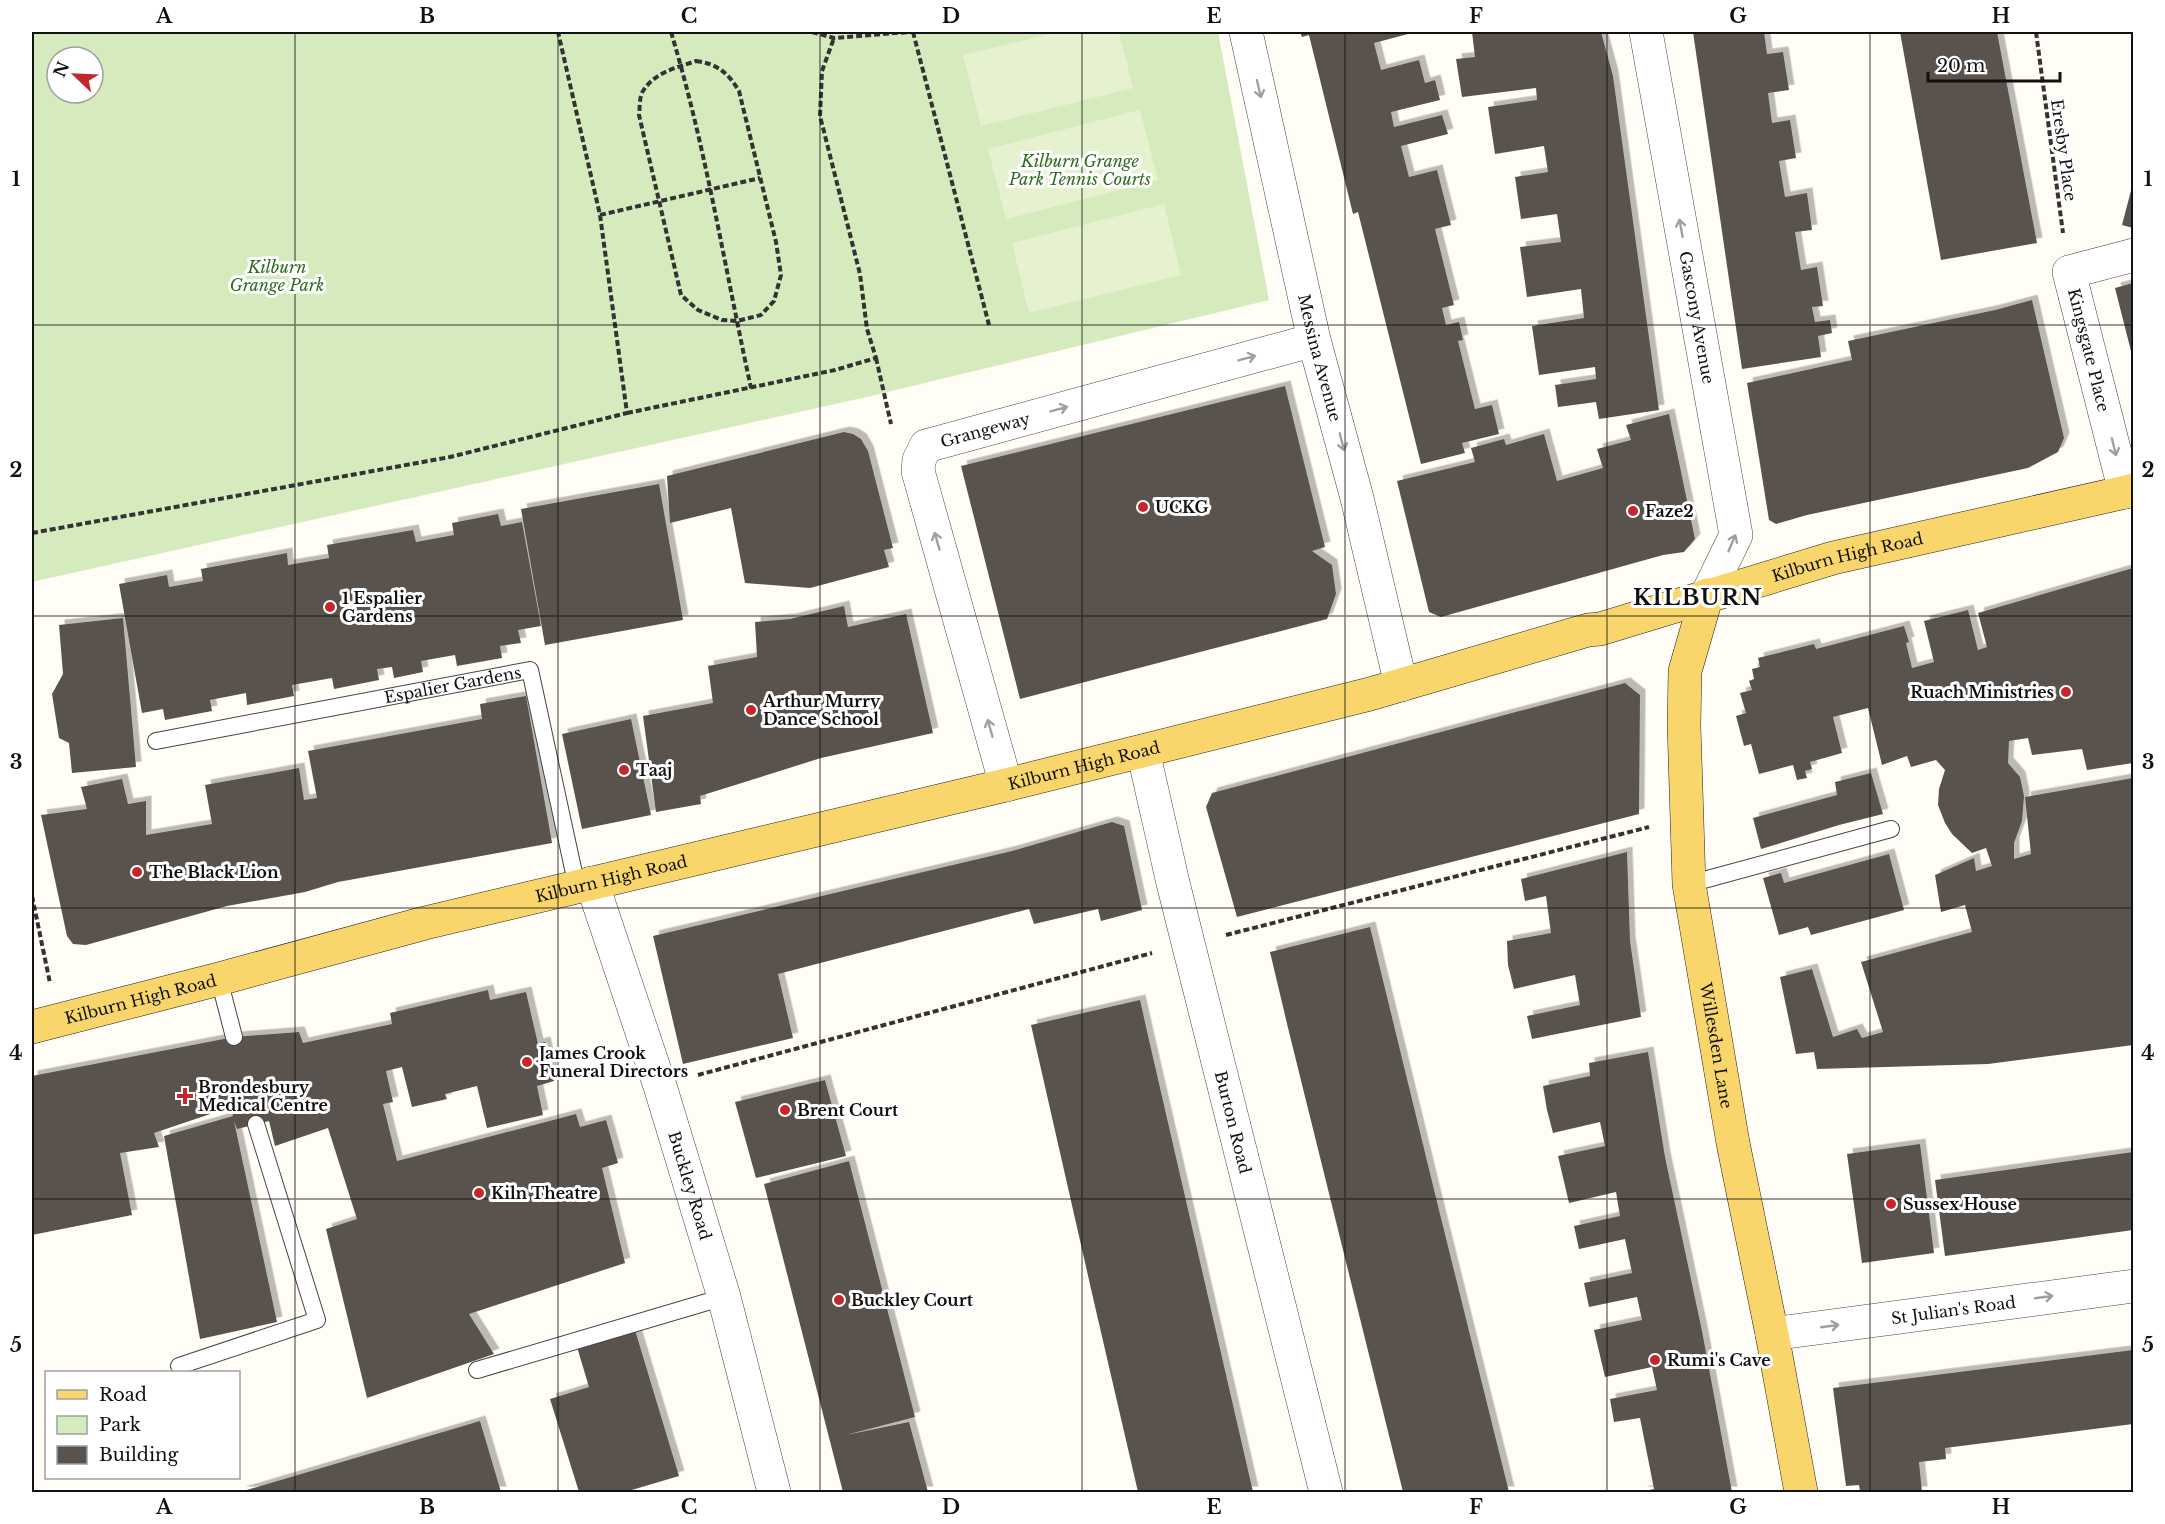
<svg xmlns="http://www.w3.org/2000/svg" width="2165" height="1524" font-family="'Libre Baskerville',serif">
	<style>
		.green { fill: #d5ebbd; fill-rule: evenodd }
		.pitch { fill: #e6f2cf }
		.building { fill: #5a524d; filter: url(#shadow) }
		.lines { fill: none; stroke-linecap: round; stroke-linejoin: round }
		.service-casing { stroke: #444; stroke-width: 18 }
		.minor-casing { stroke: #444; stroke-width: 34 }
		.primary-casing { stroke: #222; stroke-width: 34 }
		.path { stroke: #333; stroke-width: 4; stroke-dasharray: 6 3; stroke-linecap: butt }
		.service { stroke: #fff; stroke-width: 16 }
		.minor { stroke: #fff; stroke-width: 33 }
		.primary { stroke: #f9d66b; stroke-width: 33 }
		.oneway { stroke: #a0a0a0 }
		.grid { fill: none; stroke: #111; stroke-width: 1.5; stroke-opacity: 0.55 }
		.poi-dot { fill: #c4262e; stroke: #fff; stroke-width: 2 }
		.labels { text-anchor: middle; stroke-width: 6; stroke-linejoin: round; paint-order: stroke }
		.street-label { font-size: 16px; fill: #111; stroke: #fff }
		.park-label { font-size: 16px; font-style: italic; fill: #2f6b1f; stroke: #fff }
		.poi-label { font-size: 16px; font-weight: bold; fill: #111; stroke: #fff; text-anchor: start }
		.district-label { font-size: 22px; font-weight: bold; letter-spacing: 1.5px; fill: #111; stroke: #fff }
		.neatline { fill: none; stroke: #111; stroke-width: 2 }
		.grid-label { font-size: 20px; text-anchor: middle; font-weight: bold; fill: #111 }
	</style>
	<defs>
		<filter id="shadow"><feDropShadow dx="5.5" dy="-5.5" stdDeviation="0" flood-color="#0004"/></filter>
	</defs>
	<rect width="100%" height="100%" fill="#fffdf5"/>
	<!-- green -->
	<path class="green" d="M32 32H1218L1269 300 871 396 32 582ZM57 57H93V93H57Z"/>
	<!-- pitch -->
	<path class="pitch" d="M1058 32H1119L1133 88 981 126 963 55Z
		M1140 110 1158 180 1006 219 988 149Z
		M1164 204 1181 275 1029 313 1012 243Z"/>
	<!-- building -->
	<path class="building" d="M1300 32H1408V34L1374 43 1381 70 1419 60 1425 83 1435 80 1440 100 1391 112 1394 127 1442 115 1448 134 1401 146 1409 177 1437 170 1451 225 1435 229 1454 305 1442 308 1446 325 1459 322 1463 340 1458 341 1475 409 1492 405 1499 434 1462 443 1465 453 1421 464 1358 212 1353 214 1309 35 1302 37Z
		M1472 32H1601L1613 76 1659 410 1599 419 1596 402 1558 407 1555 385 1596 379 1595 367 1539 375 1532 326 1584 318 1581 289 1527 297 1520 247 1561 242 1557 214 1521 219 1515 177 1548 172 1544 146 1495 154 1488 107 1537 100 1536 88 1462 97 1456 59 1475 57Z
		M1693 32H1764L1767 54 1783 52 1789 90 1768 93 1772 123 1790 120 1796 158 1779 161 1785 197 1807 193 1812 230 1795 232 1801 270 1817 267 1823 306 1812 307 1815 322 1830 320 1832 333 1818 336 1821 357 1742 369Z
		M1900 32H1997L2037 243 1941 260Z
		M2133 183V228L2122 225Z
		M2133 283V359L2115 288Z
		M2032 300 2064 438 2058 452 2028 468 1807 515 1776 524 1769 520 1747 383 1852 360 1848 341 1995 310Z
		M1285 386 1325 547 1312 551 1332 565 1336 594 1327 619 1020 699 961 466Z
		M1669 414 1695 539 1684 552 1663 555 1441 617 1429 612 1397 481 1475 462 1471 448 1504 439 1506 445 1544 434 1557 481 1603 468 1597 449 1631 440 1626 425Z
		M844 432 853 434 861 439 868 451 893 548 884 550 889 567 810 588 745 583 731 508 670 523 667 476Z
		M659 484 683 620 545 645 521 509Z
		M498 514 501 526 522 522 541 626 518 630 521 643 500 646 502 658 457 666 455 655 421 661 423 672 394 678 392 667 377 669 379 680 334 689 332 678 292 685 294 696 247 705 246 693 210 700 212 711 165 720 163 709 142 713 119 584 167 575 169 587 203 581 201 569 287 553 288 565 329 558 327 545 413 530 416 542 454 535 452 523Z
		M2133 568V763L2087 770 2082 749 2032 755 2028 738 2009 741 2008 763 2020 777 2024 796 2022 821 2014 843V859L2031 854 2025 797 2133 778V1045L1988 1064 1817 1069 1814 1052 1796 1054 1780 977 1812 969 1833 1037 1857 1029 1862 1038 1883 1032 1861 962 1972 932 1965 905 1941 912 1935 875 1974 858 1976 871 1992 866 1986 848 1972 853 1952 834 1945 823 1938 805 1939 789 1945 770 1936 760 1911 767 1907 756 1882 765 1868 708 1833 717 1842 753 1810 762 1812 769 1805 771 1807 778 1797 780 1793 765 1759 774 1751 744 1744 746 1736 716 1746 713 1740 693 1752 690 1749 681 1754 679 1752 669 1760 667 1758 658 1814 644 1816 649 1904 626 1909 642 1906 643 1912 668 1934 662 1924 621 1968 610 1978 650 1987 647 1978 613Z
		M844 606 848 627 906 614 933 733 821 758 700 796 701 804 656 812 643 716 713 703 708 666 757 657 755 622 790 619Z
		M123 618 136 767 72 773 69 743 59 738 52 694 63 674 59 625Z
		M1625 683 1640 695 1639 814 1237 917 1206 807 1212 793Z
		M526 696 552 843 338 882 305 892 227 906 86 945 73 944 67 936 41 815 87 809 81 787 122 779 128 804 146 801V835L212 824 205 785 299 768 304 800 317 798 308 751 482 719 480 704Z
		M631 719 651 815 582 829 562 734Z
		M1871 773 1883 814 1839 825 1761 849 1753 818 1837 795 1835 782Z
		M1112 822 1124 826 1142 910 1101 921 1098 909 1034 924 1029 909 778 974 793 1038 683 1064 653 936 1012 851Z
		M1627 852 1630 941 1641 1017 1532 1039 1527 1016 1580 1005 1575 975 1514 989 1508 965 1507 941 1551 933 1546 896 1525 901 1521 879Z
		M1889 854 1904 910 1811 935 1808 927 1779 935 1763 878 1781 873 1784 883Z
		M1370 927 1438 1206 1509 1492H1403L1289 1032 1270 952Z
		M488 990 490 1000 526 992 538 1044 545 1042 554 1081 537 1086 543 1115 487 1128 477 1086 445 1094 447 1099 412 1107 402 1067 386 1071 393 1102 383 1104 397 1161 576 1114 580 1127 606 1120 618 1163 602 1168 625 1263 469 1314 494 1354 367 1398 326 1229 357 1219 328 1128 275 1146 269 1121 237 1129 234 1121 277 1322 200 1339 164 1136 233 1116 231 1107 154 1133 159 1147 120 1153 132 1215 32 1235V1076L234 1037 299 1032 303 1043 392 1024 390 1013Z
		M1140 1000 1149 1040 1253 1492H1138L1094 1302 1031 1025Z
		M1648 1052 1665 1157 1702 1331 1732 1492H1641L1654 1489 1640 1418 1614 1422 1610 1399 1657 1390 1652 1367 1605 1377 1594 1330 1642 1320 1637 1297 1589 1307 1584 1283 1632 1273 1625 1239 1579 1249 1574 1226 1620 1216 1616 1192 1569 1203 1558 1156 1605 1146 1600 1122 1553 1133 1547 1110 1543 1086 1590 1076 1589 1063Z
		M825 1080 846 1156 756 1178 735 1102Z
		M1920 1144 1934 1253 1862 1263 1847 1154Z
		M2133 1152V1230L1945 1256 1935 1180Z
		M849 1161 915 1417 846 1435 909 1422 928 1492H843L764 1184Z
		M635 1330 679 1476 625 1492H579L550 1399 589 1387 577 1347Z
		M2133 1350V1424L1945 1448 1946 1459 1919 1462 1922 1492H1860L1859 1485 1846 1486 1833 1388Z
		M480 1421 501 1492H240Z"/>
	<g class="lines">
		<defs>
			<g id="service">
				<path id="s1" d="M156 741 530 670 577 887"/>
				<path d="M1689 884 1891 829"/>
				<path d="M219 979 234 1037"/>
				<path d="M179 1366 317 1320 256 1124"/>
				<path d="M477 1370 724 1297"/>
			</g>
			<g id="minor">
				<path id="s2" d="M1246 32 1314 340 1357 498 1401 685"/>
				<path id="s3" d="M1646 32 1736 535 1707 595"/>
				<path d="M2125 492 2069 272 2134 255"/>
				<path id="s4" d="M1143 751 1173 883 1326 1492"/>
				<path id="s5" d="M1006 785 918 471 919 460 926 446 1314 340"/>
				<path id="s6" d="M592 883 660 1086 724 1297 774 1492"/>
				<path id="s7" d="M1772 1334 2134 1286"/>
			</g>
			<g id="primary">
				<path id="s8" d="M1707 595 1685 671 1684 725 1689 884 1733 1143 1772 1334 1801 1492"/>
				<path id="s9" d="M32 1027 219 979 425 923 1006 785 1370 694 1588 630 1600 629 1833 558 2134 490"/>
			</g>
		</defs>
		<!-- service casing -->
		<use href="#service" class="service-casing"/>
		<!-- minor casing -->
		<use href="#minor" class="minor-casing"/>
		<!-- primary casing -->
		<use href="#primary" class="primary-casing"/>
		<!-- path -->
		<path class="path" d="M671 32C706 148 725 269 751 388
			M812 32 834 38 909 32
			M913 32 989 325
			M2036 32 2063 233
			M696 61C718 64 728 73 739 91L776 242 781 275 774 301 761 315 737 321 722 320 698 310 681 295 639 115C640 108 639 97 643 91 655 72 676 68 696 61Z
			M600 215 760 178
			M876 358 891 424
			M627 413 835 370 876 358 867 329 860 274 820 116 822 71 834 38
			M32 533 450 457 627 413 600 215 558 32
			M32 896 50 983
			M1226 935 1649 827
			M698 1075 1152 953"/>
		<!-- service -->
		<use href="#service" class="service"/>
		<!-- minor -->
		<use href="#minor" class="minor"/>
		<!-- primary -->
		<use href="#primary" class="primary"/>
	</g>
	<!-- one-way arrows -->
	<defs><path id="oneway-shaft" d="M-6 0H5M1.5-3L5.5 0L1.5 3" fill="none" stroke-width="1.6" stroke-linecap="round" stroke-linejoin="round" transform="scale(1.5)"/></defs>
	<g class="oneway">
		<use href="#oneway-shaft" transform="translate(1259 89) rotate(77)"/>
		<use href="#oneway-shaft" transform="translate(1681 228) rotate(-100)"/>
		<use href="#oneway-shaft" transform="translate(1247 358) rotate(-15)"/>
		<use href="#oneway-shaft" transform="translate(1059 409) rotate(-15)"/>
		<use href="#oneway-shaft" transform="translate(1342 442) rotate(75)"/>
		<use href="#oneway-shaft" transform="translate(2114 447) rotate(76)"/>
		<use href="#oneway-shaft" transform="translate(937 541) rotate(-106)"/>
		<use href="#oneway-shaft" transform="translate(1732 543) rotate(-67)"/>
		<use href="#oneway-shaft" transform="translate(990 728) rotate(-106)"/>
		<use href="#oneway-shaft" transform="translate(2044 1297) rotate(-8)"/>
		<use href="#oneway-shaft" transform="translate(1830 1326) rotate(-8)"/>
	</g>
	<!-- grid -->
	<path class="grid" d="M295 32V1492M558 32V1492M820 32V1492M1082 32V1492M1345 32V1492M1607 32V1492M1870 32V1492M32 325H2134M32 616H2134M32 908H2134M32 1199H2134"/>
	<!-- markers -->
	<g class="poi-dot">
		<circle cx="1143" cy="507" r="6"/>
		<circle cx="1633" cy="511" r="6"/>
		<circle cx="330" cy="607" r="6"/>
		<circle cx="2066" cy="692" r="6"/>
		<circle cx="751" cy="710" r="6"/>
		<circle cx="624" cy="770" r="6"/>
		<circle cx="137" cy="872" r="6"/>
		<circle cx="527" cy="1062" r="6"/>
		<path d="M182 1087h6v6h6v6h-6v6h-6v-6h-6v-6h6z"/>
		<circle cx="785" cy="1110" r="6"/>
		<circle cx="479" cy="1193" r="6"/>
		<circle cx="1891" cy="1204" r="6"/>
		<circle cx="839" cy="1300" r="6"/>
		<circle cx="1655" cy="1360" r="6"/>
	</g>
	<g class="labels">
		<!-- street labels -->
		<g class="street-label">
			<text transform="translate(2064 150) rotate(82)" y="6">Eresby Place</text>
			<text dy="6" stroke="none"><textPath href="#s3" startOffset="290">Gascony Avenue</textPath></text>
			<text transform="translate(2089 350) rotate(76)" y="6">Kingsgate Place</text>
			<text dy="6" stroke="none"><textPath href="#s2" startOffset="334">Messina Avenue</textPath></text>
			<text dy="6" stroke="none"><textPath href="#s5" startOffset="414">Grangeway</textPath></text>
			<text dy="6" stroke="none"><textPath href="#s9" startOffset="1876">Kilburn High Road</textPath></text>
			<text dy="6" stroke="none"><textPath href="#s1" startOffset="302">Espalier Gardens</textPath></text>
			<text dy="6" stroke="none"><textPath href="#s9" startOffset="1084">Kilburn High Road</textPath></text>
			<text dy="6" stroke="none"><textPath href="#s9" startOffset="598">Kilburn High Road</textPath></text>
			<text dy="6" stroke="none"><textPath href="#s9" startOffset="112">Kilburn High Road</textPath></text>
			<text dy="6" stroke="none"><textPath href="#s8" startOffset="456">Willesden Lane</textPath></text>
			<text dy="6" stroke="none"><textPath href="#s4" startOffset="382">Burton Road</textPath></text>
			<text dy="6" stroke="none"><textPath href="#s6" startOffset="318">Buckley Road</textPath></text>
			<text dy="6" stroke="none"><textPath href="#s7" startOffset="183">St Julian's Road</textPath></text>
		</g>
		<!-- park labels -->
		<g class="park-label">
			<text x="1080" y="167">Kilburn Grange<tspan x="1080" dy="18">Park Tennis Courts</tspan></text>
			<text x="277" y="273">Kilburn<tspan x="277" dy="18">Grange Park</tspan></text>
		</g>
		<!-- poi labels -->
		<g class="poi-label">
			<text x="1155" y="513">UCKG</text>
			<text x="1645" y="517">Faze2</text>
			<text x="342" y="604">1 Espalier<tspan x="342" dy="18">Gardens</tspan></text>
			<text x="2054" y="698" text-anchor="end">Ruach Ministries</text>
			<text x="763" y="707">Arthur Murry<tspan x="763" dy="18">Dance School</tspan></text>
			<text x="636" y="776">Taaj</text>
			<text x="149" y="878">The Black Lion</text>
			<text x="539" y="1059">James Crook<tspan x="539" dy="18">Funeral Directors</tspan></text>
			<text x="198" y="1093">Brondesbury<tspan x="198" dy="18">Medical Centre</tspan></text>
			<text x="797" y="1116">Brent Court</text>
			<text x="491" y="1199">Kiln Theatre</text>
			<text x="1903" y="1210">Sussex House</text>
			<text x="851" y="1306">Buckley Court</text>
			<text x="1667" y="1366">Rumi's Cave</text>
		</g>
		<!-- district labels -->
		<g class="district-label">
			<text x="1698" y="605">KILBURN</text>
		</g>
	</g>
	<!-- border -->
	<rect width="2165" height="1524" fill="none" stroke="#ffffff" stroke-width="66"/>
	<!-- legend -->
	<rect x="45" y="1371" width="195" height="108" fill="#ffffff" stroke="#a0a0a0" stroke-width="1.5"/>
	<rect x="57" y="1390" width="30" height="9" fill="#f9d66b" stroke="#a0a0a0" stroke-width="1.5"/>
	<text x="99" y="1401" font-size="18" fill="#111111">Road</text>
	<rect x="57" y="1416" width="30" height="18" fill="#d5ebbd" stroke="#a0a0a0" stroke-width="1.5"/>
	<text x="99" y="1431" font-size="18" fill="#111111">Park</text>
	<rect x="57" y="1446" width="30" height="18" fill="#5a524d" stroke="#a0a0a0" stroke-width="1.5"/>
	<text x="99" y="1461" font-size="18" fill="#111111">Building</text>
	<!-- north arrow -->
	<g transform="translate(75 75) rotate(293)"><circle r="28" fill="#ffffff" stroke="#a0a0a0" stroke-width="1.5"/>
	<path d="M0-4.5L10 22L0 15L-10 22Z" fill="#c4262e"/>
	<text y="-9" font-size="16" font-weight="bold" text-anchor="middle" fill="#111111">N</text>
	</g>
	<!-- scale -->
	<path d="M1928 72v9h132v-9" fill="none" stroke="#111111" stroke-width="3"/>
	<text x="1937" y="72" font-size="18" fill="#111111" stroke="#ffffff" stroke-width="4.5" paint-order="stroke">20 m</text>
	<rect x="33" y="33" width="2099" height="1458" class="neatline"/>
	<g class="grid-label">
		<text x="164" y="23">A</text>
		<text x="427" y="23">B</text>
		<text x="689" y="23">C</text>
		<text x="951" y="23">D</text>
		<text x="1214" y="23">E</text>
		<text x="1476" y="23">F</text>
		<text x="1738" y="23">G</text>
		<text x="2001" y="23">H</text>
		<text x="16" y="186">1</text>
		<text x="2148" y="186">1</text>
		<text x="16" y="477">2</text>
		<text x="2148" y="477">2</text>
		<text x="16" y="769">3</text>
		<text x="2148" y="769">3</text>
		<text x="16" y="1060">4</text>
		<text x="2148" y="1060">4</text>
		<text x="16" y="1352">5</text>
		<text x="2148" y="1352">5</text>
		<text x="164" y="1514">A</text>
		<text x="427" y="1514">B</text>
		<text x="689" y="1514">C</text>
		<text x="951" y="1514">D</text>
		<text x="1214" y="1514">E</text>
		<text x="1476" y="1514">F</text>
		<text x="1738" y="1514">G</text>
		<text x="2001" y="1514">H</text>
	</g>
</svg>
